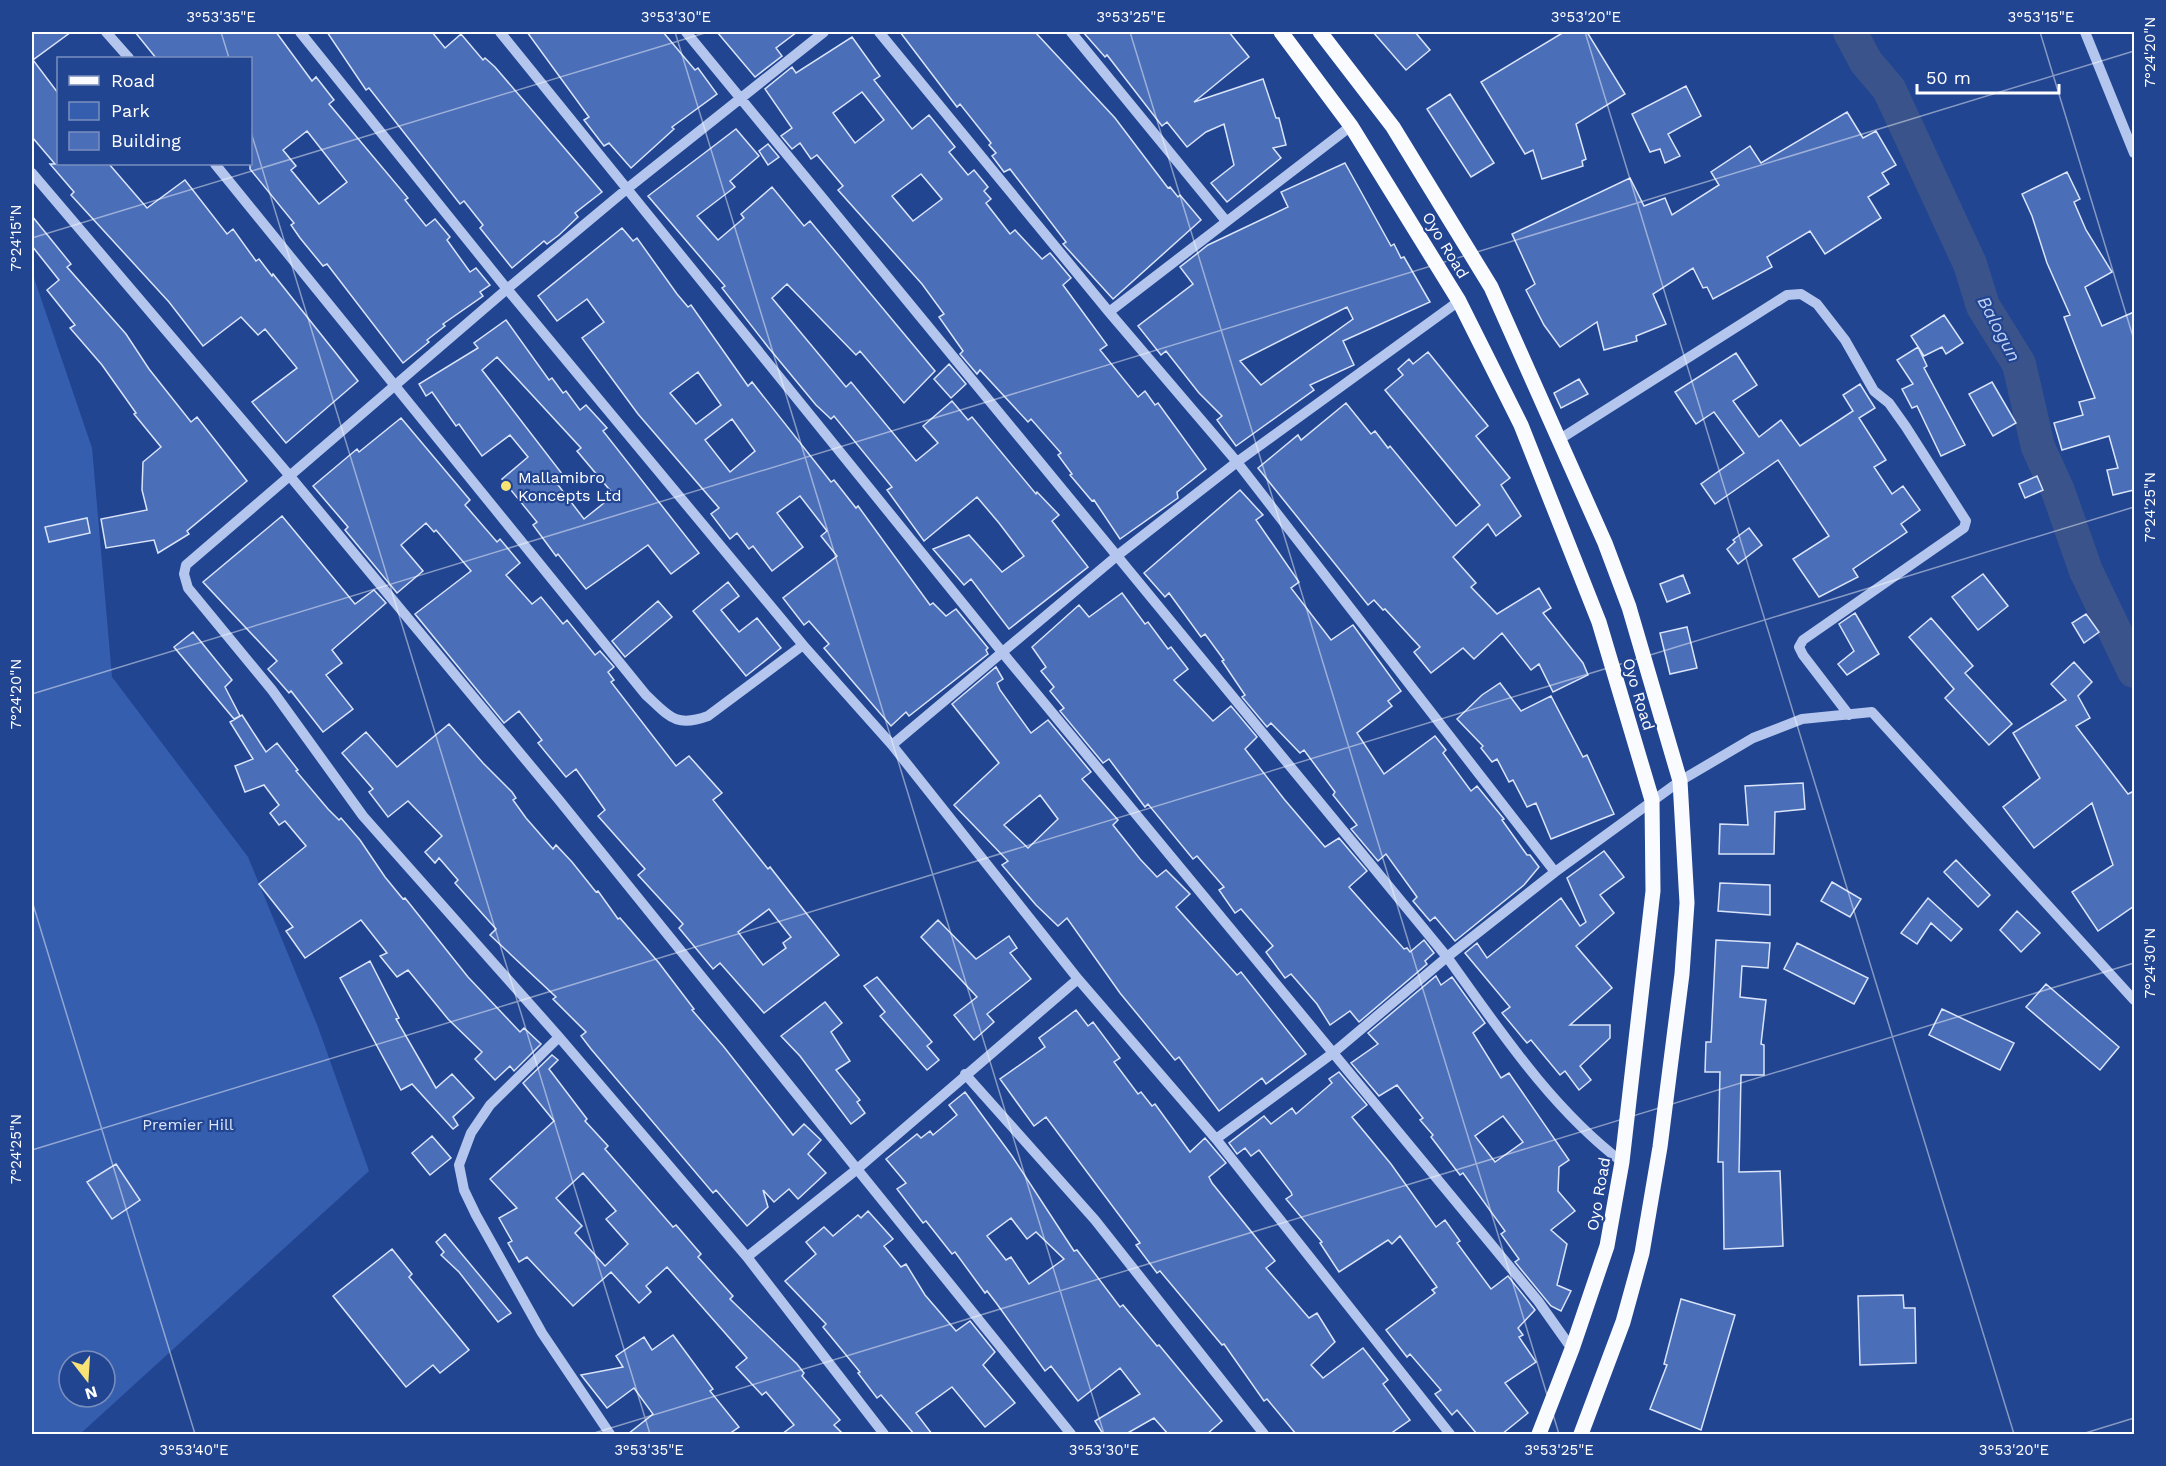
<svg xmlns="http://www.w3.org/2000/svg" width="2166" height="1466" font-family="'Work Sans',sans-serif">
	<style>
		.green { fill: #365eaf; fill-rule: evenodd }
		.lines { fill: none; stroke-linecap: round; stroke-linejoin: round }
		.river { stroke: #3a538b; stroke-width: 34 }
		.building { fill: #4b6eb9; stroke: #d9e4f9; stroke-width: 1.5; fill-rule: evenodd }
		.minor { stroke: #b4c6ed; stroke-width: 10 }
		.major { stroke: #fafbff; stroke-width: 15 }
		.ticks { fill: none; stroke: #fff; stroke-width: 1.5; stroke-opacity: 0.45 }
		.poi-dot { fill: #f9e376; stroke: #224592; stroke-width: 2 }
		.labels { text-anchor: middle; stroke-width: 4.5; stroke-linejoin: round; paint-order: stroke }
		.street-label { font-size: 16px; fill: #fff; stroke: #224592 }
		.poi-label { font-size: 16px; fill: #fff; stroke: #224592; text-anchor: start }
		.park-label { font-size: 16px; fill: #d9e4f9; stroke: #224592 }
		.water-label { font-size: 18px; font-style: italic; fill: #c0d1f4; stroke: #224592 }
		.neatline { fill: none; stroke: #fff; stroke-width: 2 }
		.ticks-label { font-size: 15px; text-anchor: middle; fill: #fff }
	</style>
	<rect width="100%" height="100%" fill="#224592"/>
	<!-- green -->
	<path class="green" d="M32 272 92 448 112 677 248 857 318 1027 369 1171 80 1434H32ZM69 1361H105V1397H69Z"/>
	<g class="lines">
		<!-- river -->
		<path class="river" d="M1850 32 1866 62 1889 89 1970 264 1983 306 2019 364 2038 447 2058 491 2086 571 2134 671"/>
	</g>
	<!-- building -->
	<path class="building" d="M32 32H71L33 60 58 93V164H109L147 208 185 180 227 234 233 229 256 261 259 259 272 276 273 274 358 381 286 443 252 402 297 368 265 329 258 335 241 317 203 346 169 302 71 195 74 192 50 164H55L32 137Z
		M135 32H276L312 81 316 77 334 100 329 104 408 198 405 200 426 226 435 219 450 237 447 240 470 272 476 268 490 285 480 292 483 296 443 324 445 326 427 340 429 342 403 363 327 264 323 266 300 238 291 225 294 223 250 169V58H156ZM307 131 347 182 319 204 291 170 296 166 283 150Z
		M327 32H432L445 48 461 34 483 60 485 58 495 67 602 192 575 213 578 217 559 235 547 244 544 241 512 268 480 228 483 225 464 201 460 204 369 88 366 90Z
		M527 32H663L695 70 698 68 717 94 672 127 674 129 631 168 609 143 604 146 584 120 589 117Z
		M717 32H797L776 48 782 56 755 77Z
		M900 32H1035L1115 118 1168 188 1170 187 1178 197 1180 195 1201 220 1113 299 1063 244 1066 242 1010 169 1004 172 992 156 996 153 989 145 991 143 960 104 957 107Z
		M1083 32H1229L1249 57 1194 102 1263 79 1276 118H1279L1286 145 1273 148 1281 158 1227 202 1211 183 1234 165 1224 124 1206 132 1187 147 1167 122 1162 126 1107 55 1105 57Z
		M1373 32H1415L1430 50 1406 70Z
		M1564 32H1587L1625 94 1576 124 1586 159 1582 161 1583 166 1542 179 1533 150 1525 154 1481 82Z
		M852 37 880 76 874 80 912 129 929 115 955 147 949 152 968 175 974 170 988 187 984 191 991 199 986 203 1010 234 1015 230 1042 259 1050 253 1071 278 1063 285 1107 345 1100 350 1138 397 1145 391 1155 405 1158 403 1206 469 1177 492 1178 498 1120 539 1094 500 1092 501 1070 475 1072 474 1058 455 1061 453 1031 419 1028 422 980 370 977 374 960 354 963 351 939 317 944 314 922 284 838 190 843 186 817 155 811 159 800 143 792 149 781 136 792 128 765 89 792 67 796 73ZM862 92 884 120 855 143 833 113ZM921 174 942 199 913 221 892 196Z
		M1686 86 1701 116 1668 134 1680 156 1665 163 1660 149 1650 152 1632 114Z
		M1450 94 1494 163 1471 177 1427 109Z
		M1847 112 1863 138 1876 131 1896 165 1882 173 1889 184 1868 197 1881 218 1825 254 1810 231 1767 257 1772 267 1713 299 1707 287 1703 288 1693 268 1653 294 1666 324 1636 336 1637 341 1604 350 1597 322 1560 347 1544 325 1526 290 1535 284 1512 234 1630 178 1644 206 1665 198 1672 215 1719 185 1711 172 1750 146 1761 163Z
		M736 129 759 156 730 181 735 187 697 216 718 240 744 218 741 214 772 187 804 226 810 221 935 371 904 403 860 351 856 355 787 284 772 298 846 387 851 382 916 461 938 443 923 426 952 401 968 420 972 417 1036 494 1037 492 1059 515 1052 521 1088 567 1009 629 971 579 964 585 933 549 969 535 1002 572 1024 556 999 523 977 497 924 541 887 490 892 487 834 416 831 419 816 405 768 347 722 288 725 286 648 196Z
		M768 144 779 157 768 165 759 151Z
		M1345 163 1391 246 1394 244 1401 258 1404 257 1430 302 1343 341 1354 365 1310 385 1314 390 1236 446 1217 420 1222 416 1199 393 1166 351 1161 355 1138 326 1193 284 1180 267 1208 245 1288 207 1281 192ZM1347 307 1353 319 1261 385 1240 361Z
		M2067 172 2080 199 2074 202 2086 230 2112 272 2085 287 2102 326 2134 312V490L2113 495 2107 470 2118 468 2109 436 2062 450 2054 423 2083 415 2079 402 2095 398 2064 317 2070 315 2047 263 2032 216 2022 194Z
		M32 216 71 264 67 267 126 334 149 369 191 422 197 417 247 481 187 531 189 534 158 553 154 540 106 548 101 519 147 510 142 490 143 462 161 447 134 414 136 413 102 365 70 328 75 325 47 290 59 280 32 246Z
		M622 228 633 241 637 238 677 294 688 307 691 305 748 386 752 382 831 482 834 480 856 508 858 506 930 605 933 603 946 616 956 609 988 648 986 650 988 654 909 716 906 712 891 726 824 648 829 644 809 621 804 625 783 598 837 556 821 536 827 531 800 496 777 513 803 547 772 571 753 546 749 549 737 533 730 539 711 514 719 508 638 414 582 338 604 322 587 299 557 321 538 296ZM698 372 721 405 696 424 670 393ZM732 419 755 451 730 472 705 440Z
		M1944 315 1963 343 1946 354 1942 347 1924 356 1911 336Z
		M506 320 549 380 552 378 563 393 566 391 580 410 586 405 607 428 603 431 699 553 671 574 648 545 586 589 558 554 556 556 533 525 537 522 502 479 528 457 510 435 482 456 459 424 456 426 432 392 426 396 419 384 478 348 474 343ZM497 357 581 448 577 451 614 495 584 519 555 481 563 475 482 370Z
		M1918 347 1927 366 1924 368 1965 445 1941 456 1917 406 1912 408 1902 389 1913 384 1897 360Z
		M1428 352 1488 426 1476 436 1510 478 1501 485 1521 516 1496 536 1488 524 1453 557 1476 583 1471 587 1497 614 1539 588 1551 608 1543 613 1583 663 1588 675 1553 692 1539 664 1531 670 1502 633 1474 659 1463 648 1431 673 1414 652 1420 647 1385 609 1383 610 1374 600 1368 605 1258 468 1298 435 1301 440 1346 403 1371 434 1375 431 1388 448 1390 446 1456 526 1480 505 1385 390 1403 375 1398 369 1409 359 1413 364Z
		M1736 353 1757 385 1733 401 1759 437 1781 420 1800 446 1853 411 1843 395 1860 384 1875 408 1859 418 1886 460 1874 467 1892 494 1903 486 1920 510 1901 524 1907 532 1853 569 1858 577 1819 597 1793 559 1829 536 1778 460 1715 504 1701 484 1744 453 1714 412 1696 424 1675 392Z
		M949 364 966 384 951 398 934 379Z
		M1579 379 1588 394 1561 408 1554 393Z
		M1992 382 2016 423 1993 436 1969 394Z
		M401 418 470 500 465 505 497 542 500 539 520 563 506 575 532 604 541 597 563 624 567 620 595 655 600 651 614 667 608 672 614 680 611 682 676 766 689 756 722 793 713 800 768 869 770 867 839 955 764 1013 720 963 713 969 679 928 683 924 638 875 645 869 598 816 605 810 576 769 566 777 538 743 542 740 519 711 504 723 415 614 471 571 436 530 434 532 426 523 401 545 423 571 397 593 345 530 348 527 313 486 357 449 359 452ZM769 909 791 937 783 943 786 948 763 965 738 932Z
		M2037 476 2043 490 2025 498 2019 484Z
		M1240 490 1263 515 1256 520 1299 582 1291 588 1331 640 1353 625 1401 691 1388 701 1392 706 1357 733 1384 774 1435 736 1446 750 1443 753 1471 791 1477 786 1504 819 1502 820 1527 855H1530L1539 867 1524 885 1455 941 1435 917 1430 921 1413 901 1417 897 1386 854 1378 861 1351 829 1357 825 1333 795 1335 792 1304 750 1300 753 1271 723 1267 727 1242 697 1245 695 1222 661 1224 660 1205 634 1201 637 1169 593 1165 597 1144 573Z
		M282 516 355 604 374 590 386 603 332 650 342 663 326 675 353 709 323 732 291 691 289 693 268 669 277 661 203 582Z
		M87 518 90 533 49 542 45 527Z
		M1749 528 1762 545 1738 564 1727 549 1735 542 1733 540Z
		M1983 574 2008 606 1978 630 1952 597Z
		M1683 575 1690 593 1667 602 1660 584Z
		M728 582 739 596 721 610 739 632 757 618 781 648 746 676 693 611Z
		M1122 593 1145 624 1148 622 1168 649 1171 647 1188 669 1174 680 1213 721 1231 706 1257 737 1245 749 1284 799 1325 847 1339 838 1367 871 1349 887 1404 949 1407 948 1410 952 1424 940 1434 953 1425 961 1427 964 1359 1022 1350 1011 1330 1025 1317 1004 1291 974 1285 978 1266 952 1273 946 1241 909 1235 913 1219 890 1224 887 1197 856 1193 859 1148 804 1145 807 1109 759 1103 763 1060 711 1064 708 1050 691 1054 687 1041 671 1046 667 1032 647 1079 605 1089 617Z
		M658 601 672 617 625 657 612 641Z
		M1855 613 1879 654 1847 675 1838 664 1854 651 1839 624Z
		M2086 614 2099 632 2084 643 2072 623Z
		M1931 618 1973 666 1965 673 2012 724 1989 745 1945 698 1954 689 1909 637Z
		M1687 627 1697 668 1670 674 1660 633Z
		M193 632 232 680 225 687 240 716 234 719 174 647Z
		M2074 662 2092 682 2078 696 2090 718 2076 726 2128 794 2134 791V906L2098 931 2072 892 2113 865 2092 803 2034 848 2003 807 2040 778 2013 733 2066 700 2051 684Z
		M996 667 1003 679 997 683 1000 690 1031 733 1048 720 1091 772 1082 779 1118 820 1113 825 1140 859 1157 877 1166 870 1190 894 1176 907 1237 975 1241 972 1306 1054 1266 1084 1262 1078 1219 1111 1179 1057 1175 1060 1120 993 1067 918 1058 926 1036 905 1002 865 1008 861 954 805 999 763 952 704ZM1040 795 1058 819 1028 848 1004 825Z
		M1500 683 1521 711 1551 696 1583 757 1587 755 1614 814 1551 839 1536 803 1527 807 1513 780 1509 782 1497 759 1492 762 1481 748 1483 746 1457 719 1482 695Z
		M242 715 266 752 277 743 298 770 296 771 328 809 339 820 341 818 360 840 385 877 403 899 405 898 468 977 520 1032 524 1028 541 1044 514 1071 510 1066 495 1080 475 1059 482 1052 448 1019 408 970 397 977 380 956 387 953 361 920 305 958 286 931 293 927 259 884 306 846 285 821 279 825 270 813 279 805 264 785 245 792 235 766 253 759 230 722Z
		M449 724 483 763 512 792 516 798 513 800 526 818 553 849 556 845 572 862 596 892 598 891 618 919 620 918 659 963 694 1009 692 1010 724 1047 793 1135 804 1124 821 1140 808 1154 826 1173 798 1199 789 1189 774 1202 763 1190 768 1207 747 1226 716 1190 713 1193 591 1049 581 1036 586 1032 553 999 556 997 490 935 496 929 455 883 458 880 439 858 435 863 425 852 442 836 408 801 388 817 369 792 373 789 342 753 366 732 397 767Z
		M1803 783 1805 809 1775 812 1774 854H1719L1720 824 1748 825 1745 786Z
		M1604 851 1624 877 1600 895 1614 913 1576 946 1612 988 1570 1025H1610V1038L1580 1066 1591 1080 1579 1090 1565 1071 1560 1075 1531 1040 1527 1043 1502 1013 1510 1007 1465 953 1477 943 1487 958 1561 898 1580 926 1586 922 1567 878Z
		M1956 860 1990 895 1978 907 1944 872Z
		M1832 882 1861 899 1850 917 1821 901Z
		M1720 883 1770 885V915L1718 911Z
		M1928 898 1962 929 1951 941 1931 923 1917 944 1901 933Z
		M2017 911 2040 933 2021 952 2000 930Z
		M938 920 976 959 1009 936 1017 948 1010 953 1031 979 987 1014 994 1022 974 1040 954 1015 977 997 921 937Z
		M1716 940 1770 943 1768 968 1742 966 1740 997 1766 1000 1761 1044 1764 1045V1075H1741L1739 1172 1780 1171 1783 1246 1724 1249 1723 1162H1718L1720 1072H1705L1706 1042H1711Z
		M1797 943 1868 978 1854 1004 1784 969Z
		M370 961 399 1018 396 1019 436 1088 452 1074 474 1098 453 1117 458 1125 453 1129 412 1084 401 1090 340 978Z
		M1436 976 1441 985 1452 977 1485 1023 1473 1033 1501 1078 1509 1073 1569 1160 1559 1167 1558 1191 1575 1211 1551 1230 1567 1244 1557 1285 1571 1291 1561 1311 1551 1306 1515 1262 1519 1259 1501 1234 1505 1231 1463 1173 1460 1175 1431 1137 1433 1135 1420 1120 1423 1118 1397 1085 1379 1096 1351 1063 1378 1044 1368 1033ZM1503 1116 1523 1142 1495 1162 1475 1136Z
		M877 977 932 1042 927 1046 939 1060 927 1070 880 1016 885 1012 864 986Z
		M2046 984 2119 1047 2100 1070 2026 1007Z
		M825 1002 842 1023 831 1032 850 1061 836 1070 860 1100 857 1102 865 1113 851 1124 800 1056 781 1036Z
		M1942 1009 2014 1043 2000 1070 1929 1035Z
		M1076 1010 1088 1026 1093 1022 1120 1058 1114 1062 1138 1094 1141 1092 1152 1106 1155 1104 1190 1152 1205 1138 1226 1163 1209 1177 1212 1183 1275 1261 1266 1268 1309 1318 1317 1313 1335 1342 1311 1365 1323 1378 1363 1348 1388 1380 1383 1384 1410 1420 1390 1434H1296L1267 1399 1264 1401 1224 1344 1222 1345 1160 1271 1157 1273 1136 1245 1140 1243 1046 1117 1034 1126 1000 1079 1045 1047 1039 1038Z
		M552 1055 558 1060 549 1069 587 1119 585 1121 608 1146 605 1149 673 1227 676 1225 701 1254 698 1257 733 1296 730 1299 797 1364 804 1373 802 1376 840 1420 834 1425 843 1434H782L794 1425 766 1392 762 1395 736 1367 747 1358 667 1267 646 1286 651 1292 639 1303 611 1272 573 1306 527 1257 519 1262 508 1243 512 1241 499 1218 517 1208 490 1179 554 1121 523 1083ZM583 1173 616 1211 606 1219 628 1244 605 1266 575 1233 582 1226 556 1198Z
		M1339 1072 1367 1105 1352 1117 1391 1164 1436 1227 1445 1220 1460 1241 1457 1243 1491 1289 1508 1276 1535 1310 1518 1328 1523 1335 1519 1337 1536 1362 1505 1383 1528 1413 1502 1434H1477L1457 1410 1452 1415 1435 1394 1441 1390 1410 1354 1407 1357 1386 1330 1435 1293 1432 1290 1437 1287 1400 1236 1392 1244 1388 1240 1339 1272 1320 1243 1322 1242 1286 1199 1292 1195 1291 1192 1259 1150 1251 1156 1245 1148 1237 1154 1229 1143 1264 1116 1271 1124 1292 1108 1296 1114 1332 1083 1329 1079Z
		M965 1092 1012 1156 1074 1251 1077 1250 1120 1307 1123 1305 1157 1346 1159 1345 1222 1421 1207 1434H1168L1154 1418 1126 1434H1103L1095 1421 1140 1394 1120 1368 1078 1401 1051 1366 1045 1371 997 1304 987 1291 985 1293 955 1252 952 1254 926 1221 923 1223 897 1189 906 1183 886 1159 917 1134 921 1138 930 1131 933 1135 957 1115 949 1105ZM1011 1218 1027 1239 1036 1232 1064 1259 1029 1284 1011 1257 1006 1260 987 1236Z
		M432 1136 451 1158 430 1175 412 1153Z
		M116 1164 140 1200 112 1219 87 1182Z
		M868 1211 893 1239 884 1246 901 1267 906 1264 925 1295 956 1331 970 1321 995 1352 983 1365 1015 1403 985 1427 952 1387 916 1413 932 1434H914L881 1395 877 1398 858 1373 860 1372 823 1327 826 1324 785 1281 816 1254 806 1242 824 1227 833 1236 858 1215 861 1218Z
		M445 1234 511 1313 498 1322 459 1272 441 1255 444 1252 436 1242Z
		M392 1249 412 1274 409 1277 469 1350 440 1373 433 1365 406 1387 333 1296Z
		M1903 1295 1904 1308H1915L1916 1363 1860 1365 1858 1296Z
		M1681 1299 1735 1315 1701 1430 1650 1409 1667 1365 1664 1364Z
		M673 1335 713 1389 710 1391 739 1427 729 1434H628L653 1414 634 1388 607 1408 581 1375 623 1367 616 1356 644 1337 652 1350Z"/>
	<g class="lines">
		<!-- minor -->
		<path class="minor" d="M106 32 129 58
			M300 32 507 289 803 645 892 745 1078 979 1216 1139 1450 1434
			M500 32 1002 652 1538 1301 1572 1349
			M686 32 1447 957C1499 1029 1550 1107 1622 1162
			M824 32 628 188 507 289 186 565 184 574 188 588 272 690 363 816 559 1037 747 1257 884 1434
			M879 32 1109 312 1237 462 1555 872
			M1071 32 1226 221
			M2085 32 2134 153
			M215 164 646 695C669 716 675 728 708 716L803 645
			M32 173 289 475 559 800 1071 1434
			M1109 312 1351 126
			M1560 439 1787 295 1801 294 1817 304 1845 340 1874 391 1889 403 1906 427 1966 521 1964 528 1803 640 1799 647 1803 655 1849 715
			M892 745 1118 555 1237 462 1459 301
			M559 1037 490 1105 471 1133 459 1165 464 1190 476 1215 542 1333 610 1434
			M965 1074 1095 1220 1264 1434
			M1216 1139 1333 1053 1447 957 1555 872 1680 781 1753 738 1802 719 1872 712 2134 1000
			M747 1257 856 1170 1078 979"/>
		<!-- major -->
		<path class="major" d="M1281 32 1351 126 1459 301 1521 425 1599 622 1652 800 1653 891 1622 1162 1607 1246 1572 1349 1539 1434
			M1320 32 1393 127 1491 287 1605 543 1629 607 1680 781 1687 903 1682 974 1660 1147 1642 1253 1623 1322 1581 1434"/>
	</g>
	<!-- ticks -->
	<path class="ticks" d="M221 32 229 58M675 32 1104 1434M1130 32 1559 1434M1585 32 2014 1434M2040 32 2134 340M250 129 650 1434M32 238 708 32M32 694 2134 51M32 901 195 1434M32 1150 2134 507M591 1434 2134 963M2082 1434 2134 1418"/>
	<!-- markers -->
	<circle class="poi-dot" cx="506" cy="486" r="6"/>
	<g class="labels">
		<!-- street labels -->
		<g class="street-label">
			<text transform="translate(1446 245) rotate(59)" y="6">Oyo Road</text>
			<text transform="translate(1639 694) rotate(73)" y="6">Oyo Road</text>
			<text transform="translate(1598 1194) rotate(-80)" y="6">Oyo Road</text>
		</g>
		<!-- poi labels -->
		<g class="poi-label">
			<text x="518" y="483">Mallamibro<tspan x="518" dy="18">Koncepts Ltd</tspan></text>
		</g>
		<!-- park labels -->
		<g class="park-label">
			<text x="188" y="1130">Premier Hill</text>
		</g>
		<!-- water labels -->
		<g class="water-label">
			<text transform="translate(1999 329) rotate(62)" y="6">Balogun</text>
		</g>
	</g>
	<!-- border -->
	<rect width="2166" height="1466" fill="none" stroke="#224592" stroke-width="66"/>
	<!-- legend -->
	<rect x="57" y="57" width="195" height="108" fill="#224592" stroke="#7a8fbe" stroke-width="1.5"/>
	<rect x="69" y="76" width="30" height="9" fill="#fafbff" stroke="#7a8fbe" stroke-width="1.5"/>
	<text x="111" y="87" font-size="18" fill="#ffffff">Road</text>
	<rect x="69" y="102" width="30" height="18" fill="#365eaf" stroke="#7a8fbe" stroke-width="1.5"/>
	<text x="111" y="117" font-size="18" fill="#ffffff">Park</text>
	<rect x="69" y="132" width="30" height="18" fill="#4b6eb9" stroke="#7a8fbe" stroke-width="1.5"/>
	<text x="111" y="147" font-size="18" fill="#ffffff">Building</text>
	<!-- north arrow -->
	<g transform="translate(87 1379) rotate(163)"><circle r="28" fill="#224592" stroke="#7a8fbe" stroke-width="1.5"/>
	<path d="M0-4.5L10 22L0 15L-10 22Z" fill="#f9e376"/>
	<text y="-9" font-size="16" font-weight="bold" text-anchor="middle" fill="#ffffff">N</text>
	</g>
	<!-- scale -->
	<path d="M1917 84v9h142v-9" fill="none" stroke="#ffffff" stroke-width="3"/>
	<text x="1926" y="84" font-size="18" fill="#ffffff" stroke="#224592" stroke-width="4.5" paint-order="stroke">50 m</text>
	<rect x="33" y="33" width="2100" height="1400" class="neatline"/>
	<g class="ticks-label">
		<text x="221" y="22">3°53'35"E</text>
		<text x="676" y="22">3°53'30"E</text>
		<text x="1131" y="22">3°53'25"E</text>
		<text x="1586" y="22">3°53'20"E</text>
		<text x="2041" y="22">3°53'15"E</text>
		<text transform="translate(2150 52) rotate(-90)" y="5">7°24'20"N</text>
		<text transform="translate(16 238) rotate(-90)" y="5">7°24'15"N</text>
		<text transform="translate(2150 507) rotate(-90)" y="5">7°24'25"N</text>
		<text transform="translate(16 694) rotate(-90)" y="5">7°24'20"N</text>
		<text transform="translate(2150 963) rotate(-90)" y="5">7°24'30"N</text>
		<text transform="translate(16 1149) rotate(-90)" y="5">7°24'25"N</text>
		<text x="194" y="1455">3°53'40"E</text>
		<text x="649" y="1455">3°53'35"E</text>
		<text x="1104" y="1455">3°53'30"E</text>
		<text x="1559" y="1455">3°53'25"E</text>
		<text x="2014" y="1455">3°53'20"E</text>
	</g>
</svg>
